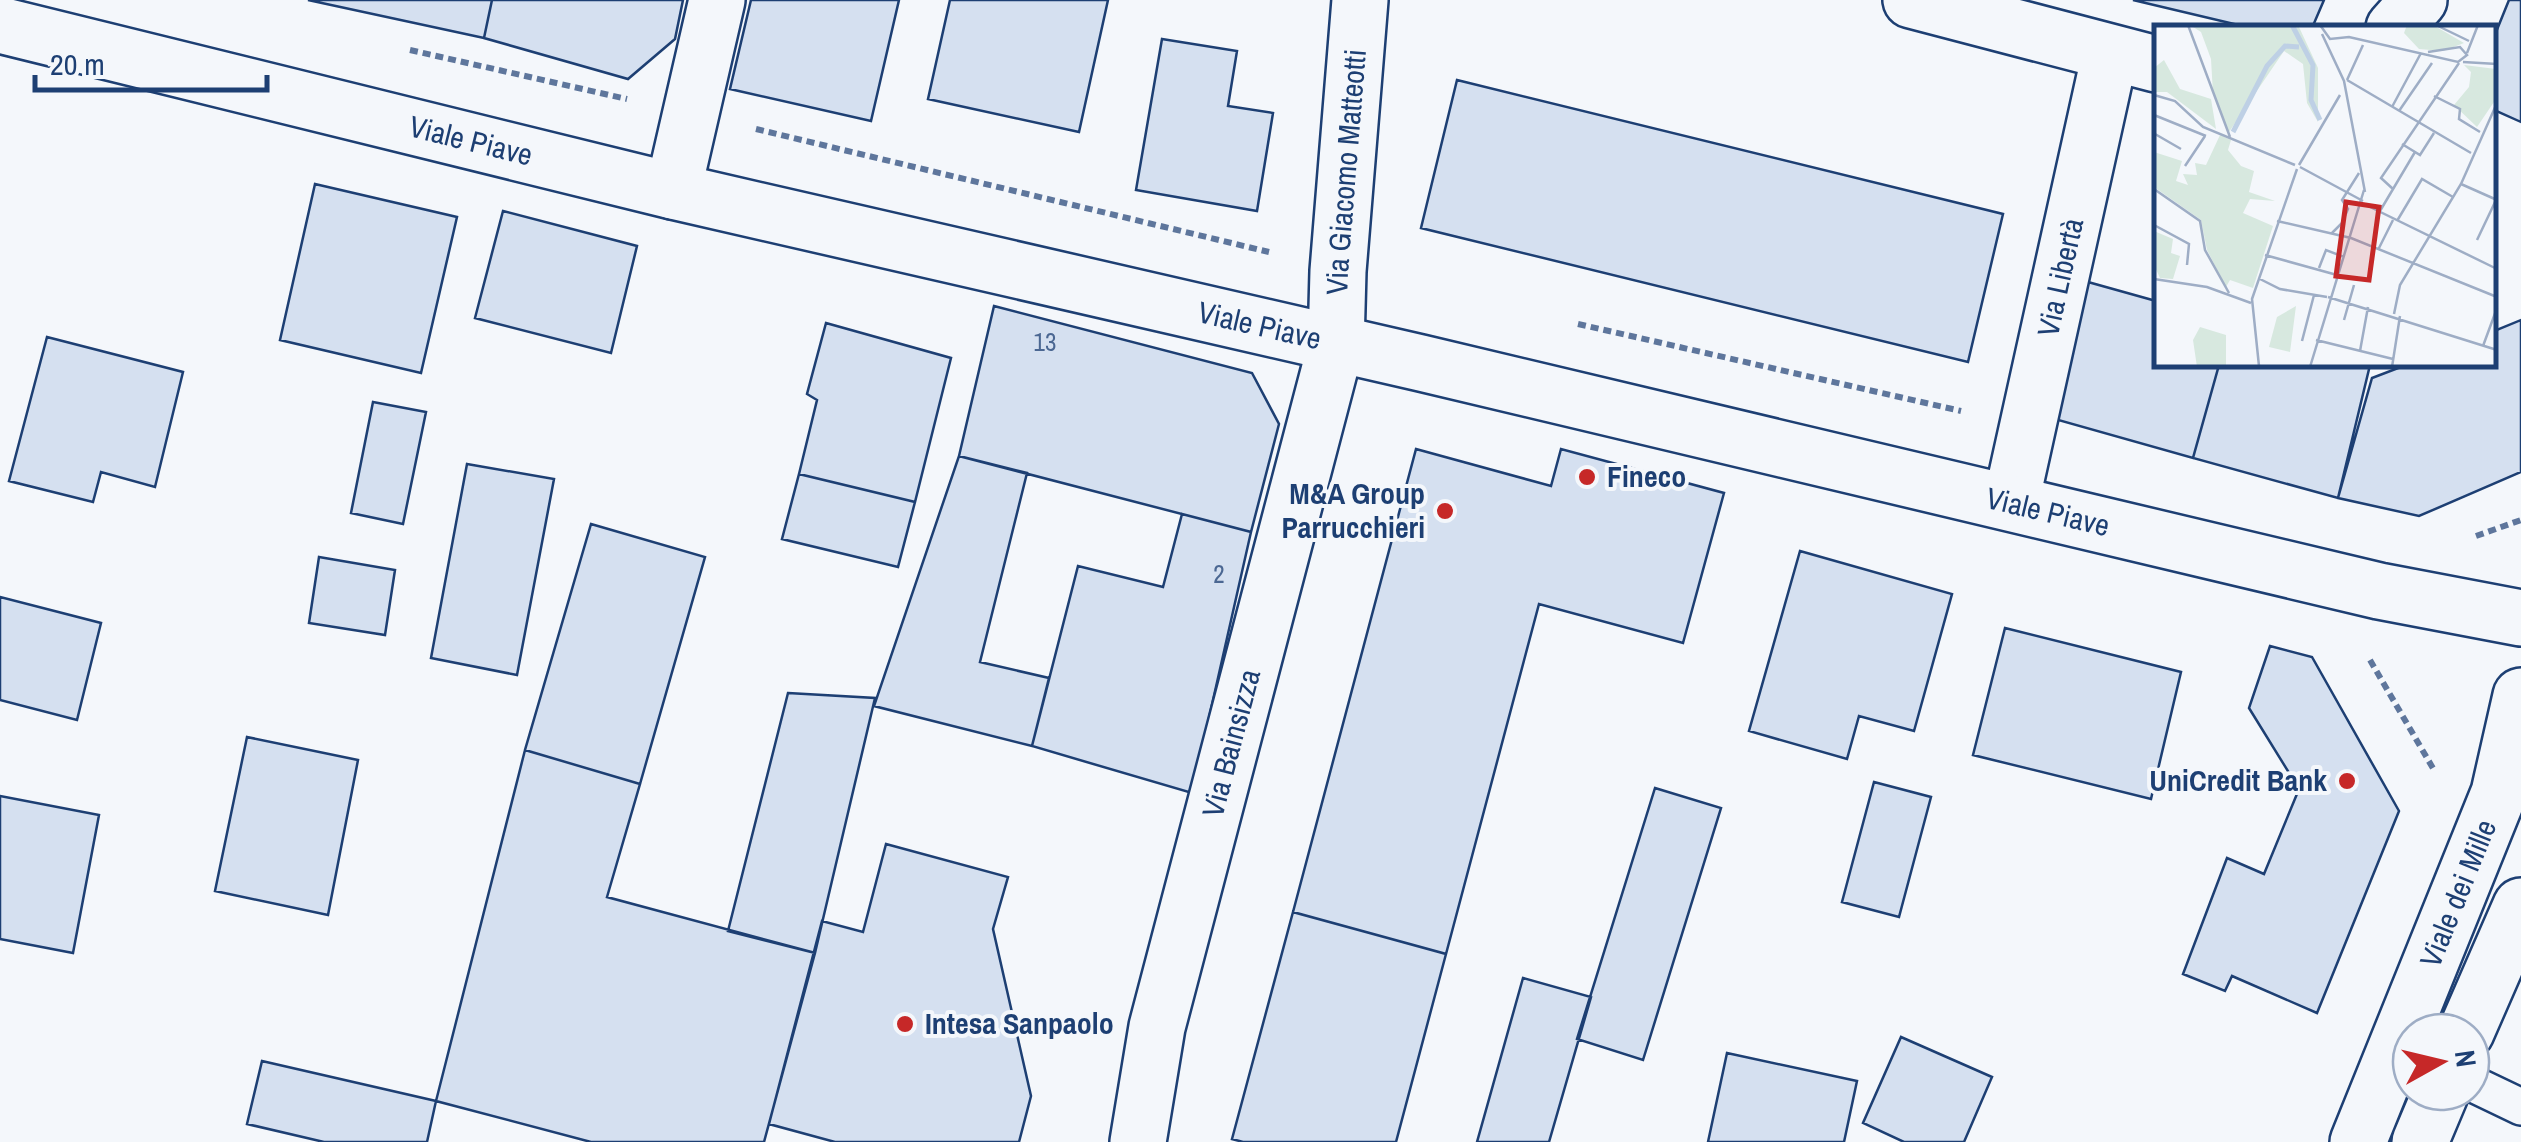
<svg xmlns="http://www.w3.org/2000/svg" width="2521" height="1142" font-family="'Archivo Narrow',sans-serif">
	<style>
		.building { fill: #d5e0f0; stroke: #1d3f73; stroke-width: 2.5 }
		.lines { fill: none; stroke-linecap: round; stroke-linejoin: round }
		.service-casing { stroke: #1d3f73; stroke-width: 40 }
		.minor-casing { stroke: #1d3f73; stroke-width: 60 }
		.tertiary-casing { stroke: #1d3f73; stroke-width: 60 }
		.path { stroke: #5e769c; stroke-width: 6; stroke-dasharray: 8 5; stroke-linecap: butt }
		.service { stroke: #f4f7fb; stroke-width: 35 }
		.minor { stroke: #f4f7fb; stroke-width: 55 }
		.tertiary { stroke: #f4f7fb; stroke-width: 55 }
		.poi-dot { fill: #c62828; stroke: #f4f7fb; stroke-width: 4 }
		.labels { text-anchor: middle; stroke-width: 8; stroke-linejoin: round; paint-order: stroke }
		.number-label { font-size: 25px; fill: #4b6792 }
		.street-label { font-size: 30px; fill: #1d3f73; stroke: #f4f7fb }
		.poi-label { font-size: 30px; font-weight: bold; fill: #1d3f73; stroke: #f4f7fb; text-anchor: start }
		.inset-river { fill: none; stroke: #bed0e5; stroke-width: 5 }
		.inset-road { fill: none; stroke: #9eadc5; stroke-width: 2.5 }
		.view { fill: #c62828; fill-opacity: 0.15; stroke: #c62828; stroke-width: 5 }
		.inset-edge { fill: none; stroke: #1d3f73; stroke-width: 5 }
	</style>
	<rect width="100%" height="100%" fill="#f4f7fb"/>
	<!-- building -->
	<path class="building" d="M308 0H492L484 38Z
		M492 0H683L675 39 628 79 484 38Z
		M751 0H899L871 121 730 89Z
		M950 0H1108L1079 132 928 99Z
		M2133 0H2324L2312 28H2251Z
		M2509 0H2521V122L2494 110V37Z
		M1162 39 1237 51 1228 106 1273 113 1257 211 1136 190Z
		M1457 80 2003 214 1968 362 1421 228Z
		M315 184 457 217 421 373 280 340Z
		M503 211 637 246 611 353 475 318Z
		M2088 282 2156 301V365H2219L2193 458 2051 418Z
		M994 306 1252 373 1279 424 1251 532 959 456Z
		M2521 320V472L2419 516 2338 498 2372 378 2406 365H2494V331Z
		M826 323 951 358 915 502 799 474 817 400 807 394Z
		M47 337 183 372 155 487 101 472 93 502 9 481Z
		M2219 365H2370L2338 498 2193 458Z
		M373 402 426 412 403 524 351 513Z
		M1416 449 1551 486 1561 449 1724 493 1683 643 1539 604 1446 954 1293 912Z
		M959 456 1027 473 980 662 1049 678 1032 746 874 706Z
		M467 464 554 479 517 675 431 658Z
		M799 474 915 502 898 567 782 539Z
		M1182 514 1251 532 1192 793 1032 746 1078 566 1163 587Z
		M591 524 705 557 640 784 525 750Z
		M1800 551 1952 594 1914 731 1859 716 1847 759 1749 731Z
		M319 557 395 570 385 635 309 623Z
		M0 597 101 623 77 720 0 700Z
		M2005 628 2181 672 2151 799 1973 755Z
		M2270 646 2312 657 2399 811 2317 1013 2232 976 2225 991 2183 974 2227 858 2264 874 2299 789 2249 708Z
		M788 693 875 698 815 953 728 931Z
		M247 737 358 760 328 915 215 891Z
		M525 750 640 784 607 897 815 953 764 1142H591L436 1101Z
		M1874 782 1931 797 1899 917 1842 902Z
		M1655 788 1721 808 1643 1060 1577 1039Z
		M0 796 99 815 73 953 0 939Z
		M886 844 1008 877 993 929 1031 1096 1019 1142H835L769 1124 822 921 863 932Z
		M1293 912 1446 954 1396 1142H1243L1232 1139Z
		M1523 978 1591 997 1549 1142H1477Z
		M1901 1037 1992 1077 1964 1142H1904L1863 1123Z
		M1727 1053 1857 1081 1844 1142H1708Z
		M262 1061 436 1101 427 1142H324L247 1124Z"/>
	<g class="lines">
		<defs>
			<path id="service" d="M2471 1083 2521 1107"/>
			<g id="minor">
				<path d="M1911 0 2156 64"/>
				<path d="M2394 28 2419 0"/>
				<path d="M673 191 717 0"/>
				<path id="s1" d="M2011 502 2110 54"/>
				<path id="s2" d="M1138 1142 1157 1027 1336 345 1338 271 1360 0"/>
			</g>
			<g id="tertiary">
				<path id="s3" d="M0 25 673 191 1421 363 2379 591 2521 618"/>
				<path d="M2466 1032 2521 906"/>
				<path id="s4" d="M2358 1142 2499 793 2521 696"/>
				<path d="M2420 1142 2441 1092"/>
			</g>
		</defs>
		<!-- service casing -->
		<use href="#service" class="service-casing"/>
		<!-- minor casing -->
		<use href="#minor" class="minor-casing"/>
		<!-- tertiary casing -->
		<use href="#tertiary" class="tertiary-casing"/>
		<!-- path -->
		<path class="path" d="M410 50 627 99
			M756 129 1269 252
			M1578 324 1961 411
			M2476 536 2521 520
			M2370 660 2434 770"/>
		<!-- service -->
		<use href="#service" class="service"/>
		<!-- minor -->
		<use href="#minor" class="minor"/>
		<!-- tertiary -->
		<use href="#tertiary" class="tertiary"/>
	</g>
	<!-- markers -->
	<g class="poi-dot">
		<circle cx="1587" cy="477" r="10"/>
		<circle cx="1445" cy="511" r="10"/>
		<circle cx="2347" cy="781" r="10"/>
		<circle cx="905" cy="1024" r="10"/>
	</g>
	<g class="labels">
		<!-- number labels -->
		<g class="number-label">
			<text x="1045" y="351">13</text>
			<text x="1219" y="583">2</text>
		</g>
		<!-- street labels -->
		<g class="street-label">
			<text dy="10" stroke="none"><textPath href="#s3" startOffset="485">Viale Piave</textPath></text>
			<text dy="10" stroke="none"><textPath href="#s2" startOffset="995">Via Giacomo Matteotti</textPath></text>
			<text dy="10" stroke="none"><textPath href="#s1" startOffset="230">Via Libertà</textPath></text>
			<text dy="10" stroke="none"><textPath href="#s3" startOffset="1295">Viale Piave</textPath></text>
			<text dy="10" stroke="none"><textPath href="#s3" startOffset="2105">Viale Piave</textPath></text>
			<text dy="10" stroke="none"><textPath href="#s2" startOffset="410">Via Bainsizza</textPath></text>
			<text dy="10" stroke="none"><textPath href="#s4" startOffset="268">Viale dei Mille</textPath></text>
		</g>
		<!-- poi labels -->
		<g class="poi-label">
			<text x="1607" y="487">Fineco</text>
			<text x="1425" y="504" text-anchor="end">M&amp;A Group<tspan x="1425" dy="34">Parrucchieri</tspan></text>
			<text x="2327" y="791" text-anchor="end">UniCredit Bank</text>
			<text x="925" y="1034">Intesa Sanpaolo</text>
		</g>
	</g>
	<!-- overview -->
	<g transform="translate(2154 25)">
		<rect width="342" height="342" fill="#f4f7fb"/>
		<path d="M36 0 145 2 164 43V97L153 78 149 39 130 26 75 107 59 69 57 34 47 7ZM253 0H279L310 18 289 26 265 24 250 8ZM10 35 26 64 57 74 62 104 13 67H0V43ZM310 40 342 44 340 77 323 102 300 80 315 62 317 47ZM66 110 77 115 74 125 87 141 100 146 95 167 121 176 96 174 89 188 119 201 99 263 76 255 72 262 53 225 47 195 0 162V127L28 136 22 156 34 160 29 149 43 150 41 138 52 140ZM0 206 19 214 17 228 26 231 19 254 6 253 0 240ZM142 281 136 327 115 322 123 292ZM46 302 72 310V342H43L39 315Z" fill="#d7e8df"/>
		<path class="inset-river" d="M138 0 159 40 157 75 166 95M79 107 113 41 131 21 145 22"/>
		<path class="inset-road" d="M34 0 76 112M166 0 176 14 195 12 304 37 313 30 306 22 274 27M282 0 315 16M168 9 190 56 211 167M313 28 324 0M309 37 343 39M193 55 317 128M193 55 209 20M0 70 21 76 49 102 141 140M280 71 306 84 305 94 326 107M238 82 267 28M245 86 278 38M0 90 52 111M1 109 27 124M248 119 266 130 280 108M145 140 186 70M31 141 51 111M146 142 209 176M307 159 343 175M0 164 46 196 51 225 75 268M239 164 227 153 305 38M210 179 343 244M226 186 261 127M123 196 197 213 343 272M243 196 268 154 299 172M0 200 35 219 33 240M178 208 188 198 194 184 188 175 205 148M323 215 342 175M225 223 239 195M111 230 183 250M165 243 172 225 190 232M104 253 126 264 173 272M0 254 53 262 97 278M174 272 343 325M240 289 246 260 307 159 343 78M190 295 200 260M162 315 239 334M148 316 160 270M329 321 343 283M206 326 214 282M105 341 98 274 143 144M156 342 210 165M238 342 246 291"/>
		<path class="view" d="M192 177 225 182 215 255 182 251Z"/>
		<rect width="342" height="342" class="inset-edge"/>
	</g>
	<!-- north arrow -->
	<g transform="translate(2441 1062) rotate(82)"><circle r="48" fill="#f4f7fb" stroke="#9eadc5" stroke-width="2.5"/>
	<path d="M0-8L18 38L0 25L-18 38Z" fill="#c62828"/>
	<text y="-15" font-size="28" font-weight="bold" text-anchor="middle" fill="#1d3f73">N</text>
	</g>
	<!-- scale -->
	<path d="M35 75v15h232v-15" fill="none" stroke="#1d3f73" stroke-width="5"/>
	<text x="50" y="75" font-size="30" fill="#1d3f73" stroke="#f4f7fb" stroke-width="8" paint-order="stroke">20 m</text>
</svg>
